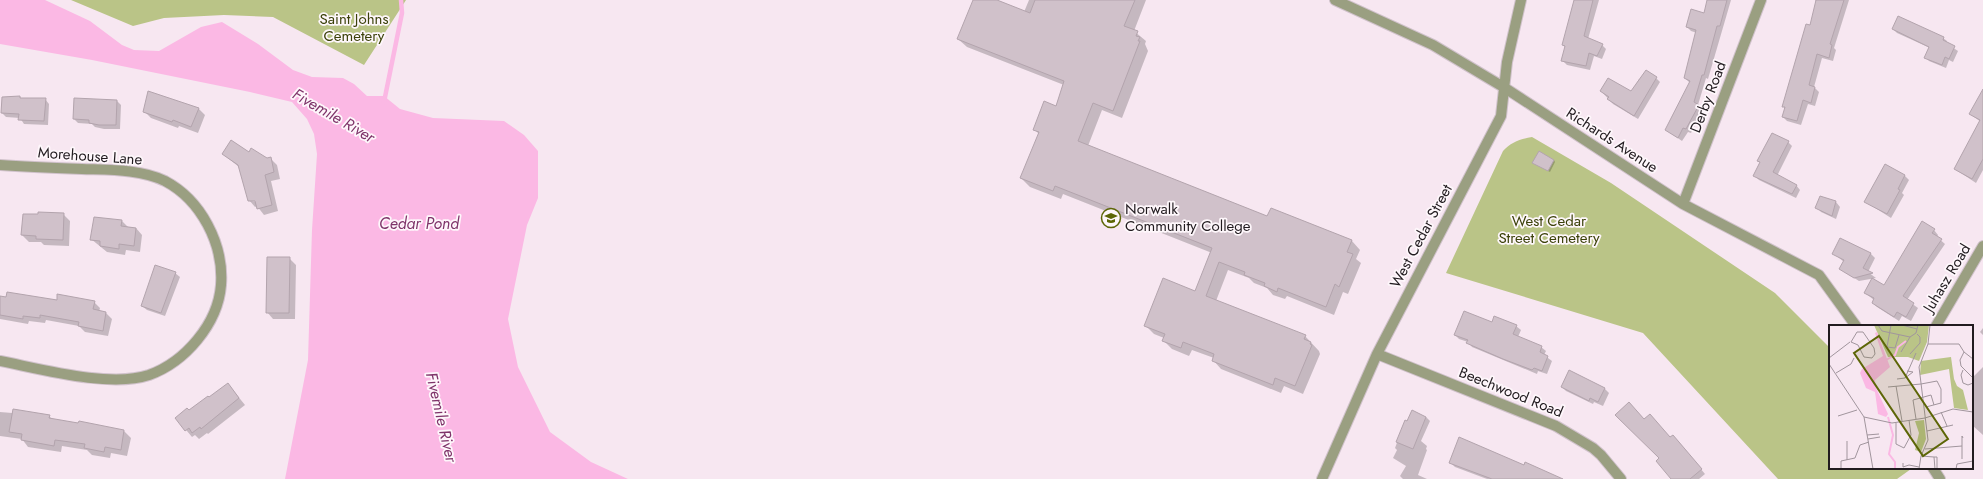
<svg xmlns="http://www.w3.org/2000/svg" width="1983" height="479" font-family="Jost,sans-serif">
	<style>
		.green { fill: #bac487 }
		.water { fill: #fbb8e4 }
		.shadow { fill: #0003; fill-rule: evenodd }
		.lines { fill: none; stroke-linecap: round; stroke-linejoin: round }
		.stream { stroke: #fbb8e4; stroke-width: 4.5 }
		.building { fill: #d0c1ca; stroke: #b3a4ad }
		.minor-casing { stroke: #d0c2cb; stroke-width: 12 }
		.minor { stroke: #9a9f81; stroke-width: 10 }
		.labels { text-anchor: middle; stroke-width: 3.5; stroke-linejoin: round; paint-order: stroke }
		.park-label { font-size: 15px; fill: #3b4109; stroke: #fef7fb }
		.street-label { font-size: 15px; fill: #211b1f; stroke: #fef7fb }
		.poi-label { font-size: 15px; fill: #211b1f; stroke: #fef7fb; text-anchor: start }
		.water-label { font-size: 16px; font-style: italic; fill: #7f346a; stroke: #fef7fb }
		.inset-river { fill: none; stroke: #fbb8e4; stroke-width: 2 }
		.inset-road { fill: none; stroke: #a1959d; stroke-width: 1 }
		.view { fill: #5d6607; fill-opacity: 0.15; stroke: #5d6607; stroke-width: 2 }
		.inset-edge { fill: none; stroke: #211b1f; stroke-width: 2 }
	</style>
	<rect width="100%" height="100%" fill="#f7e7f1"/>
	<!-- green -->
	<path class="green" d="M71 0H406L364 65 273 17 224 15 164 18 133 26Z
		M1532 137 1611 183 1775 293 1830 348V468L1911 469 1897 479H1778L1643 333 1446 273 1503 151C1511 142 1520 139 1532 137Z"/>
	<!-- water -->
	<path class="water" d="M0 0H45L90 21 122 45 134 50 159 51 201 27 222 22 258 44 293 70 312 77 343 78 354 84 367 96H384L400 109 433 118 504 121 524 135 538 151V198L527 225 508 319 518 367 550 432 591 462 628 479H285L308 360 312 230 317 154 314 134 307 119 292 102 250 92 92 60 0 44Z"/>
	<!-- shadow -->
	<path class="shadow" d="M974 0H995L1024 12 1029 0H1146L1134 31 1146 41 1145 44 1148 51 1122 118 1102 110 1088 146 1268 218 1271 209 1352 241 1360 250 1356 259 1361 263 1348 294 1343 292 1334 315 1287 296 1285 299 1273 295 1267 288 1254 283 1249 278 1228 270 1216 301 1305 336 1319 351 1320 354 1303 394 1284 386 1281 393 1221 369 1213 360 1214 358 1192 350 1189 356 1172 349 1163 340 1164 338 1154 334 1146 326 1196 292 1212 253 1063 194 1061 199 1030 187 1021 178 1039 134 1034 129 1056 107 1064 85 967 47 958 39Z
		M1575 0H1599L1588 39 1602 45 1606 49 1602 59 1594 56 1590 70 1567 65 1562 60 1566 48 1563 45Z
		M1709 0H1731L1708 79 1706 78 1698 105 1703 110 1691 133 1688 132 1682 141 1666 130 1690 83 1685 78 1697 33 1691 31 1687 27 1704 14Z
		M1815 0H1849L1834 48 1836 50 1833 61 1822 58 1814 87 1819 92 1815 106 1808 104 1801 125 1787 121 1783 117 1785 109 1783 106 1810 26 1817 2Z
		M1893 29 1943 38 1947 41 1946 43 1958 51 1953 62 1949 60 1946 68 1929 61 1926 57 1930 48 1897 33Z
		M1656 78 1660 82 1638 119 1613 104 1601 91 1631 93 1639 79Z
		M20 97 22 99H45L49 104 48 125 24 124 20 118 6 117 2 113Z
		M1983 97V170L1976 183 1955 169 1981 122 1970 114Z
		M75 99 117 101 121 105 120 129H104L95 127 92 124 78 123 74 119Z
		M198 108 205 115 198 133 179 126 178 128 151 118 144 111Z
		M1788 142 1792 146 1777 176 1796 185 1800 190 1796 198 1759 180 1754 175Z
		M223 154H249L267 159 270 158 277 165 280 179 271 181 278 211 264 215 257 206 255 207 249 200 239 167ZM251 201H260V203Z
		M1554 160 1555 162 1550 172 1535 164Z
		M1885 165 1905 176 1909 180 1902 193 1904 195 1891 218 1866 202Z
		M1836 202 1840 207 1836 219 1821 212 1817 207Z
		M63 214 70 221 69 246 44 245 41 242H29L22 235Z
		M122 221 128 227 136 228 142 235 140 252 126 250 125 255 107 252 91 239Z
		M1934 230 1938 235 1937 237 1945 244 1907 300 1918 308 1911 321 1902 316 1899 321 1877 307 1873 303 1874 300 1865 293 1884 286Z
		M1841 239 1871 254 1875 258 1868 272 1876 278 1859 281 1840 269 1844 262 1833 253Z
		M289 258 296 265 295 319H273L267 312Z
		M175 273 180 277 165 316 147 310 142 306Z
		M0 297 94 302 100 308 99 312 106 313 112 319 108 336 85 332 79 326 46 320 45 323 29 321 28 324 0 319Z
		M1492 324 1516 326 1521 330 1518 337 1541 347 1546 351 1544 355 1552 361 1547 374 1538 371 1537 374 1472 347 1468 342 1459 339 1455 335Z
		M1983 328V335L1980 332Z
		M1983 367V435L1972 425V378Z
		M1569 371 1605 389 1609 393 1603 406 1594 402 1593 404 1566 391 1562 387Z
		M228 384 245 405 208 434 207 433 199 439 195 435 192 437 176 418 209 399Z
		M0 412 49 416 53 420 79 424V422L124 431 131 438 127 456 111 453 110 458 92 455 87 450 62 446 61 452 28 447 22 439 0 436Z
		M1426 417 1430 421 1421 441 1427 446 1426 449 1427 450 1418 475 1427 479H1403L1400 476 1406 466 1393 458 1397 450 1395 448 1405 421Z
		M1644 420 1671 438 1677 440 1705 474 1699 479H1672L1660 458Z
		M1450 462 1556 479H1487L1455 467Z"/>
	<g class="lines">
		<!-- stream -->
		<path class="stream" d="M384 102 402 13 401 0"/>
	</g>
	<!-- building -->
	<path class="building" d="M973 0H997L1030 13 1035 0H1135L1124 26 1138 31 1136 36 1140 37 1138 41H1140L1113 111 1093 103 1078 141 1267 216 1271 208 1352 240 1347 252 1353 254 1339 287 1335 284 1326 307 1278 288 1277 292 1264 286 1265 283 1244 275 1245 272 1219 262 1206 296 1306 335 1304 339 1311 342 1310 344 1312 345 1295 386 1275 378 1273 385 1212 361 1214 354 1183 342 1181 348 1162 341 1165 334 1144 326 1163 278 1195 291 1212 248 1055 186 1053 191 1020 178 1039 132 1033 130 1044 101 1056 106 1064 81 957 39Z
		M1574 0H1593L1584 36 1603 44 1597 56 1589 53 1586 66 1561 61 1565 46 1562 45Z
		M1707 0H1727L1720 26H1717L1704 75H1702L1694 102 1699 105 1686 129 1683 128 1678 138 1665 130 1690 81 1684 78 1696 30 1686 27 1691 9 1704 13Z
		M1816 0H1844L1830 44 1832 45 1829 58 1817 54 1809 85 1815 87 1811 103 1803 100 1797 121 1782 117 1785 107H1782L1806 24 1810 25Z
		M1898 16 1944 37 1943 40 1955 46 1949 59 1945 57 1942 65 1924 58 1929 47 1892 29Z
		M1646 70 1657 77 1634 116 1607 99 1609 97 1600 91 1608 78 1631 91Z
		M1983 89V159L1972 179 1954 169 1980 120 1969 114Z
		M148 91 199 108 191 127 173 120 172 122 143 112Z
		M20 96V98H46L44 121 18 120 19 114 1 113 2 97Z
		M74 98 117 100 116 125H99L89 123V120L73 119Z
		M1772 133 1789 141 1773 172 1797 185 1792 194 1753 176 1760 162 1757 161Z
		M231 140 249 152 251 148 267 158 271 157 274 172 265 175 272 205 257 209 255 201H248L238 165 222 154Z
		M1539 151 1554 160 1548 171 1532 163Z
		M1885 164 1905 175 1898 189 1900 190 1887 214 1864 202Z
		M1820 196 1836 201 1832 216 1815 208Z
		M38 212 64 213 63 240 36 239V236L21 235 23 214H38Z
		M94 217 122 220 121 226 136 228 134 246 119 244V249L100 246V241L90 240Z
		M1922 221 1935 229 1932 233 1942 239 1903 296 1914 303 1906 317 1897 312 1894 317 1872 303 1874 298 1864 293 1872 278 1884 285Z
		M1840 238 1871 253 1863 268 1873 273 1854 278 1839 269 1844 260 1832 254Z
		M267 257H290L289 313H266Z
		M155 265 176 272 161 313 141 306Z
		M7 292 57 300V294L95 301 93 309 106 312 103 331 78 326 79 322 40 315V318L23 316V319L0 315V296L6 297Z
		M1464 311 1492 322 1494 316 1517 325 1513 334 1542 346 1540 352 1548 356 1542 371 1534 368 1532 370 1503 359 1466 343 1468 340 1454 335Z
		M1569 370 1605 388 1598 402 1590 398 1589 401 1561 387Z
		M228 383 239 398 201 429 200 427 192 433 189 428 185 431 175 418 187 408 189 410 208 396 209 397Z
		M1629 402 1644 419 1650 414 1670 437 1673 435 1702 469 1690 479H1671L1656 461 1659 458 1615 415Z
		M13 409 50 415 49 418 78 423 79 421 124 430 121 450 105 447 104 452 84 448 85 444 55 440 54 446 21 440 22 434 9 432Z
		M1412 410 1426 417 1413 449 1396 442 1405 420 1407 421Z
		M1459 437 1524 465 1525 462 1563 479H1492L1449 463Z"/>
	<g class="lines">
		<defs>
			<path id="minor" d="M1335 0 1433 45 1505 88 1683 204 1819 275 1856 326
				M0 165C27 167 54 168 82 169 109 170 140 169 165 181 201 200 224 244 221 285 218 324 185 362 149 375 110 388 41 369 0 361
				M1683 204 1761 0
				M1936 326 1983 246
				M1377 354 1556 426 1593 448 1601 455 1621 479
				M1933 468 1940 479
				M1322 479 1377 354 1501 116 1507 62 1521 0"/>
		</defs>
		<!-- minor casing -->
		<use href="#minor" class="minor-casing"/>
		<!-- minor -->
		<use href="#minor" class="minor"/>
	</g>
	<!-- icons -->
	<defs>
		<symbol id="university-ring" viewBox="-11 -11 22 22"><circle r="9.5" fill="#fef7fb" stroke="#5d6607" stroke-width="1.5"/><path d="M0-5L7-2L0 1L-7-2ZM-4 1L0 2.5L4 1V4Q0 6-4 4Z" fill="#5d6607"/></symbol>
	</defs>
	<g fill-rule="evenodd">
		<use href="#university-ring" x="1100" y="207" width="22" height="22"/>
	</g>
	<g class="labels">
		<!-- park labels -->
		<g class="park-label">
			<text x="354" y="24">Saint Johns<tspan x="354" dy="17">Cemetery</tspan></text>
			<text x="1549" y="226">West Cedar<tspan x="1549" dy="17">Street Cemetery</tspan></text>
		</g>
		<!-- street labels -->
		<g class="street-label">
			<text transform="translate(1708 97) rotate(-69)" y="5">Derby Road</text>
			<text transform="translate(1612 140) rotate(33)" y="5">Richards Avenue</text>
			<text transform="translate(90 156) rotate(4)" y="5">Morehouse Lane</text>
			<text transform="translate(1421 236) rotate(-62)" y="5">West Cedar Street</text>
			<text transform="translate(1947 278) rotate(-59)" y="5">Juhasz Road</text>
			<text transform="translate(1511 392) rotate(22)" y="5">Beechwood Road</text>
		</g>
		<!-- poi labels -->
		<g class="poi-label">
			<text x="1125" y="214">Norwalk<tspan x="1125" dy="17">Community College</tspan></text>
		</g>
		<!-- water labels -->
		<g class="water-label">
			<text transform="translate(334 115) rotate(30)" y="6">Fivemile River</text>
			<text x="419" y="229">Cedar Pond</text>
			<text transform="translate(442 417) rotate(77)" y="6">Fivemile River</text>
		</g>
	</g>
	<!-- overview -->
	<g transform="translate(1829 325)">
		<rect width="144" height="144" fill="#f7e7f1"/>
		<path d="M45 0H100L98 17 90 36 79 32H59ZM122 32 125 54 128 61 134 65 139 85 125 83 120 44 91 50 92 36ZM95 95 97 114 92 127 86 125 90 108 86 96Z" fill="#bac487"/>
		<path d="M48 7 61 42 46 55 47 63 59 89 57 92 49 89 46 67 37 63 31 48 33 44 54 31 46 8Z" fill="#fbb8e4"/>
		<path class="inset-river" d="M57 35 66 30 69 22 77 16M59 92 64 110 60 129 66 137V144"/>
		<path class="inset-road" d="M49 0 53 6 81 12 87 8 89 0M62 0 58 22 66 23 70 10M73 0 88 4M28 7H34L45 23 46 29 43 33 35 32 29 20 22 17ZM99 19H130L135 27 144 34M72 27 81 12M135 27 131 35 132 41 144 53M81 29 91 18V12L88 9M0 33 21 17M0 39 35 92 44 144M134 45 132 50 134 58 139 60 144 58M7 48 22 39 25 33M76 53 84 47 78 46M68 54 76 53 87 28M92 59 108 56 112 64V78L97 82M67 61 73 96M59 62 92 59M112 87 118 101M9 91 28 85M35 92 63 98 96 93 124 84 144 87M87 94 84 75 102 70 105 80M67 98V119L75 123 82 110 80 95M98 106 124 100M38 110 50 109M39 114 51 112M96 124 133 121M92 131 105 132 106 144M105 132H108V144M133 134V111L134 113M18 135V116M74 138V142L80 140 90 142M12 144V136L26 133 31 120 40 117M90 144 92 131 99 115 90 42 99 19 101 0M127 144 128 139 144 136"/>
		<path class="view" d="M50 11 119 114 94 131 25 28Z"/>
		<rect width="144" height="144" class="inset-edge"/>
	</g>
</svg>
